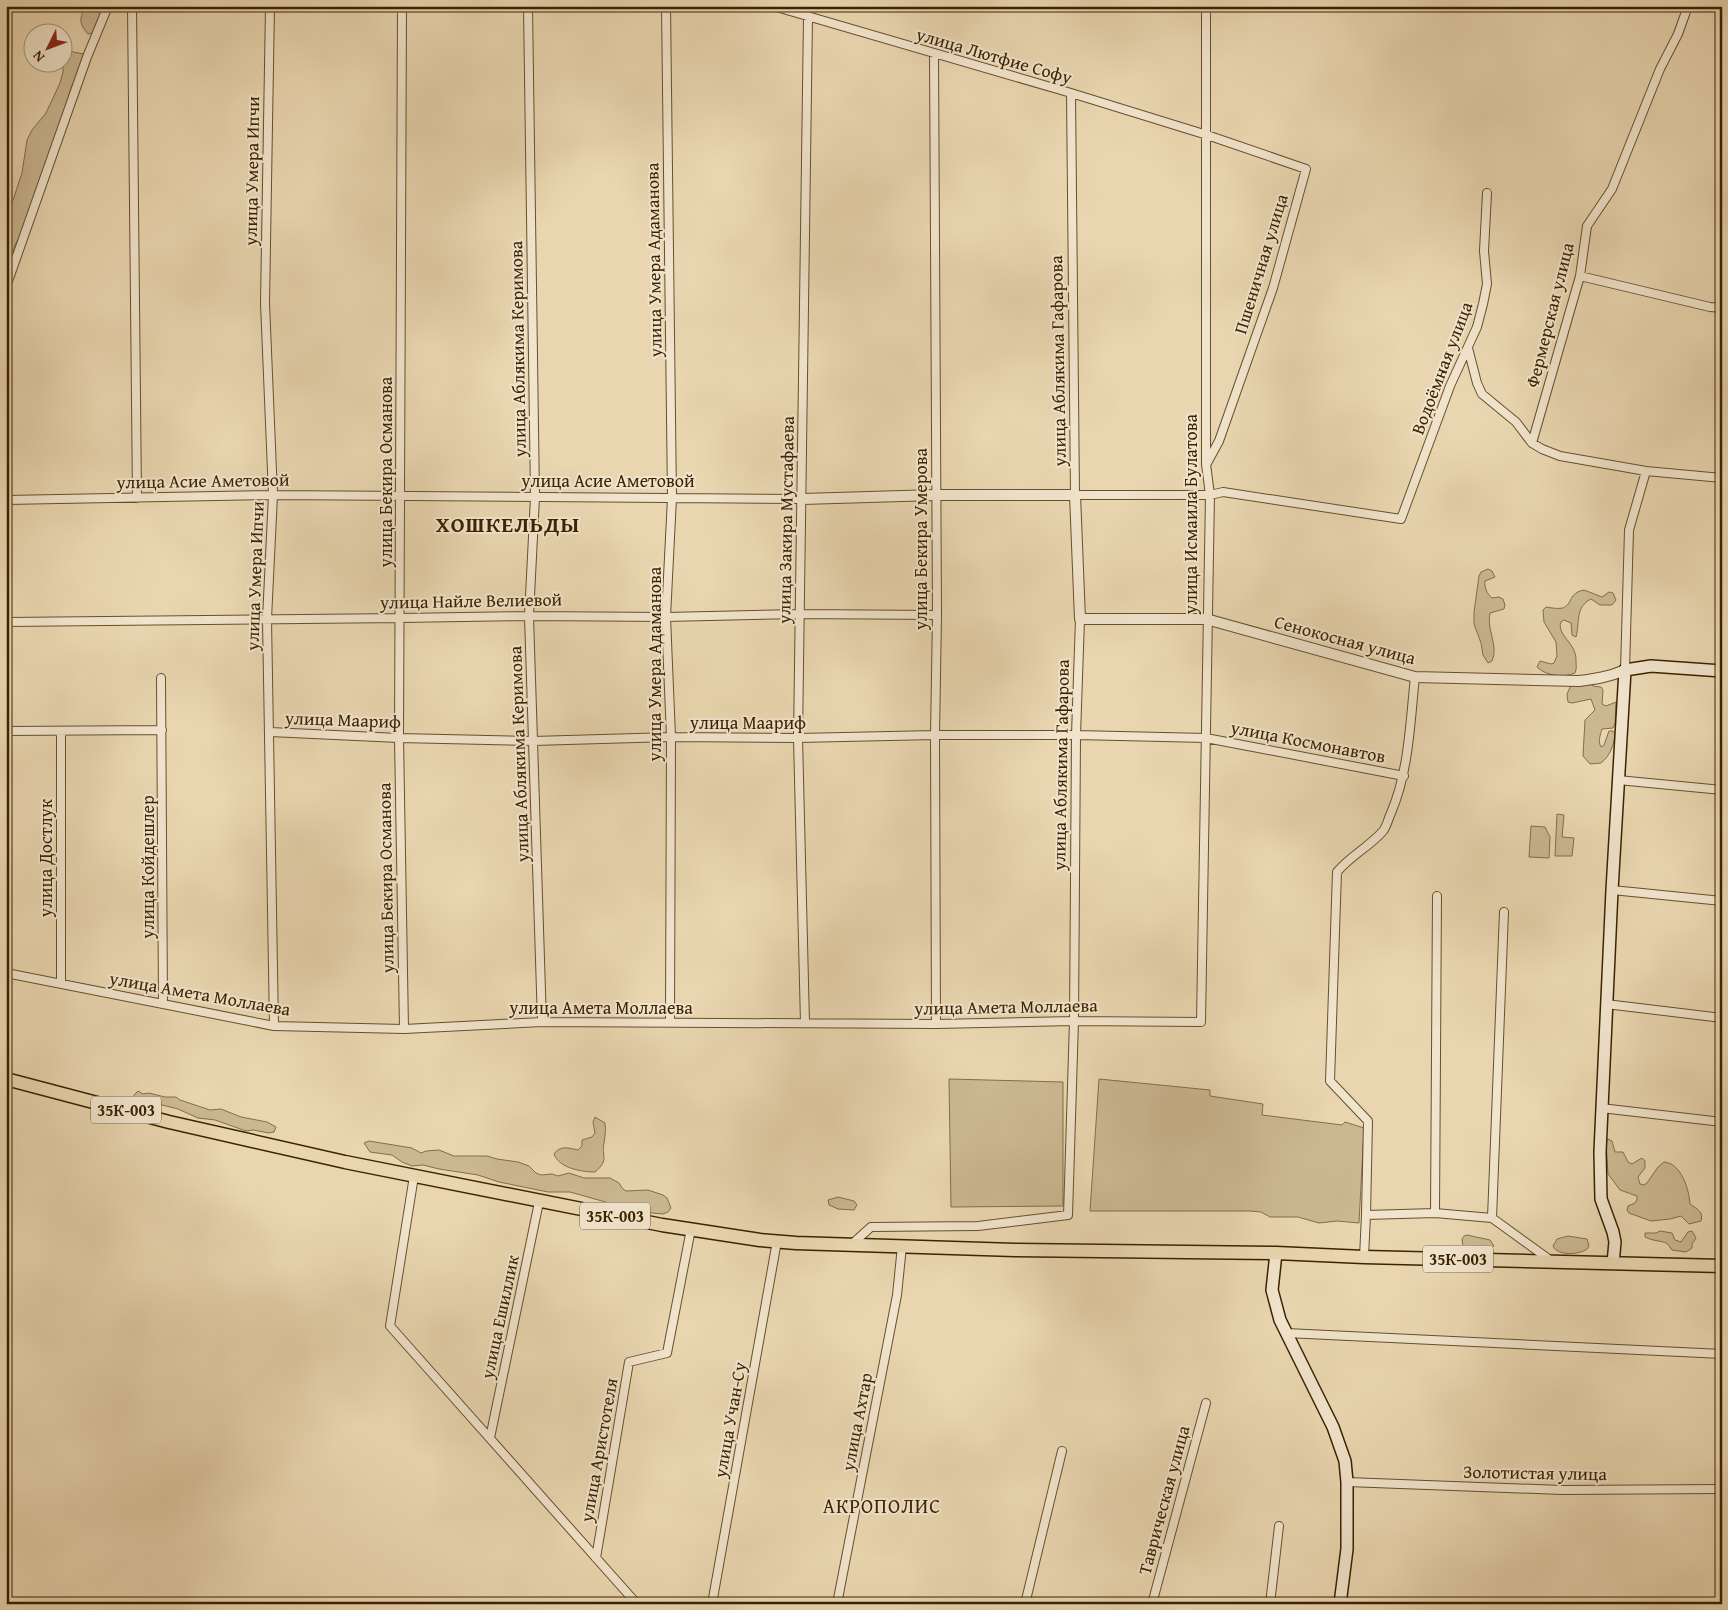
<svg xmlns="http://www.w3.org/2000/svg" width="1728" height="1610" font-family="'Gentium Book Plus',serif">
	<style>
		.green { fill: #cbb892; stroke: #826e49 }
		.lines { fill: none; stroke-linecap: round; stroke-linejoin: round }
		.minor-casing { stroke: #66502c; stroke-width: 10 }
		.tertiary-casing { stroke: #66502c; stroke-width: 12 }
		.secondary-casing { stroke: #3a2300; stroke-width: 14 }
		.primary-casing { stroke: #3a2300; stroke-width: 15 }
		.minor { stroke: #f1e4cc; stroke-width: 8 }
		.tertiary { stroke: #f1e4cc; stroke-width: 10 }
		.secondary { stroke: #f1e4cc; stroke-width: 11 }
		.primary { stroke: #e9d6b0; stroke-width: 12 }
		.labels { text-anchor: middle; stroke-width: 4; stroke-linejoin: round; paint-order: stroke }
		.shield { fill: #f1e4cc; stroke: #715d3d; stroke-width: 1 }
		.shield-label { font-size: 16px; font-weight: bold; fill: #3a2300 }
		.street-label { font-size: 18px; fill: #3a2300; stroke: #f1e4cc }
		.quarter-label { font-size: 20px; letter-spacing: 1px; fill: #3a2300; stroke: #f1e4cc }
		.district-label { font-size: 22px; font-weight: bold; letter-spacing: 1px; fill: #3a2300; stroke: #f1e4cc }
	</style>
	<rect width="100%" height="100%" fill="#e9d6b0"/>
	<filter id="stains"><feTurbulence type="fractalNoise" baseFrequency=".004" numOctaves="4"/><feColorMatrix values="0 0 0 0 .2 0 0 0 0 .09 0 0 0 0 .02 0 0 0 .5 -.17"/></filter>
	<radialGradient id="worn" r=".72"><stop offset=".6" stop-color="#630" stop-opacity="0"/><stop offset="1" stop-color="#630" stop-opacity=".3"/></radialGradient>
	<!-- green -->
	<path class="green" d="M85 6H102L101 14 93 33 88 34C78 22 80 19 85 6Z
		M68 51 84 54C86 69 69 82 69 98L25 226 15 245 6 278V216L13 200 22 173 27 140 32 130 46 113 60 83 63 72V60Z
		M1488 569 1492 571 1495 577 1485 581C1484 587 1487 594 1492 598L1499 597 1503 599 1505 605 1504 609 1490 613C1486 629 1499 646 1492 661L1488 663 1483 655 1481 643 1474 624V612L1479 576 1481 572Z
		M1584 590 1602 597 1609 592 1613 593 1616 600 1612 605H1600L1591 599C1575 607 1580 622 1576 637L1572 635 1571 623 1564 620 1561 622C1556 635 1577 643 1576 661 1576 666 1577 668 1575 673 1564 678 1546 676 1537 667L1540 661 1551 664 1554 663 1557 656 1556 642 1544 622 1543 610 1546 607C1551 608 1558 609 1563 608 1573 604 1568 593 1584 590Z
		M1576 682 1582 686 1590 684 1593 686 1601 687 1603 690 1602 704 1606 706 1616 702 1615 724 1613 728 1602 729C1600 735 1598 742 1601 747L1604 745 1609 731H1613L1615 734C1614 745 1610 756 1601 763L1590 764 1583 756 1585 720 1595 710 1591 699 1572 703 1568 702 1567 694 1572 683Z
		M1557 814 1564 815 1562 837 1574 838 1572 856H1555Z
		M1531 826 1545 827 1550 837 1549 858 1529 857Z
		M949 1079 1063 1082V1206L951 1207Z
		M1099 1079 1210 1090V1096L1263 1104 1262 1115 1342 1125 1345 1122 1364 1128 1359 1223 1337 1221 1319 1223 1298 1217H1270L1261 1212 1250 1211H1090Z
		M138 1091 143 1094 149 1093 165 1097H176L180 1100 210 1110 221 1109 241 1117 267 1122 276 1127 274 1132 269 1133 253 1130 246 1131 215 1120 198 1118 178 1109 162 1105 139 1103 134 1101V1095Z
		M595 1117 605 1123C606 1131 605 1135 604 1143 601 1157 610 1159 595 1172 581 1172 559 1168 554 1154 560 1145 569 1148 578 1150L582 1146V1140L592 1137 595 1133 593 1122Z
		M1608 1139 1612 1141 1615 1152H1623L1628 1162 1632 1164 1642 1158 1645 1161V1168L1638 1177 1640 1184 1644 1185 1647 1183 1658 1167 1664 1162C1681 1163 1689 1189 1690 1204 1697 1209 1704 1212 1701 1221L1689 1224 1681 1216 1670 1219 1651 1221 1629 1213 1627 1210 1628 1206 1635 1203 1637 1200V1196L1620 1190 1608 1174 1606 1142Z
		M369 1141 412 1148 421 1153 426 1151 439 1150 454 1156H487L497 1159 518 1162 529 1166 536 1173 541 1175 552 1174 558 1176 569 1173 584 1178H610L619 1183 622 1188 626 1191 648 1190 663 1195 667 1198 671 1208 668 1212 663 1214 641 1212 570 1192H548L499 1182 478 1175 439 1169 423 1165 412 1166 402 1162 392 1155 370 1152 364 1143Z
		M838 1197 854 1201 857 1205 854 1210 838 1209 829 1205 828 1200Z
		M1660 1231 1672 1233 1675 1240 1681 1242 1688 1232 1692 1231 1696 1238 1692 1244V1248L1686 1252 1672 1250C1670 1248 1669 1244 1666 1243 1663 1241 1652 1241 1645 1237V1233H1656Z
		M1467 1235 1490 1240 1494 1246C1486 1255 1476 1250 1466 1248L1463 1247 1462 1239 1464 1236Z
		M1568 1236 1587 1239 1589 1246 1587 1249C1579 1255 1557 1256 1553 1246L1557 1239Z"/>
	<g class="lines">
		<defs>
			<path id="minor" d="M132 6 137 498
				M270 6 265 303 273 495 267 619 274 1026
				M402 6 399 738 404 1029
				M528 6 535 497 529 616 542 1022
				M666 6 672 498 666 617 671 737 670 1022
				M773 6 1071 93 1207 135 1306 169 1273 288 1219 441 1207 463
				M934 54 937 615 935 735 936 1024
				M1071 93 1075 495H1210L1223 492 1401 519 1450 386 1477 327 1483 304 1487 284 1484 251 1487 193
				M1580 276 1710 307 1722 308
				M6 287 87 57 108 6
				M1468 348 1477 383 1482 394 1516 422 1532 443 1542 449 1560 456 1646 471 1722 478
				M1532 443 1580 276 1587 226 1612 189 1660 69 1678 34 1688 6
				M6 500 273 495 802 499
				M6 622 400 618 529 616 666 617 800 614 937 615
				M1625 670 1629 530 1646 471
				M161 678 163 1004
				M6 731 162 730
				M61 731V984
				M270 732 399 738 533 741 671 737 798 738 935 735H1076L1206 738 1404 776
				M1618 780 1722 790
				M1612 890 1722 901
				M6 973 274 1026 404 1029 542 1022 936 1024 1074 1021 1201 1022 1210 495 1206 464V6
				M1606 1004 1722 1018
				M805 1023 798 738 808 17
				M1601 1108 1722 1122
				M414 1176 390 1326 637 1604
				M1435 1213 1437 896
				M1366 1215 1368 1121 1330 1081 1337 872C1350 856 1369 847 1383 831 1387 826 1388 819 1391 813 1409 771 1410 723 1415 677
				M1492 1218 1504 912
				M852 1244 871 1227 978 1226 1068 1215 1074 1021 1076 735 1080 619
				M1364 1257 1366 1215 1435 1213 1492 1218 1550 1260
				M1286 1333 1722 1354
				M490 1438 539 1202
				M1347 1482 1562 1490 1722 1489
				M596 1558 629 1362 667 1353 691 1229
				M712 1604 777 1241
				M837 1604 897 1295 902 1246
				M1025 1604 1062 1451
				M1152 1604 1206 1403
				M1270 1604 1279 1526"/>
			<path id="tertiary" d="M802 499 936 495H1075L1080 619H1206L1415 677 1579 681C1595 679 1609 677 1625 670"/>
			<path id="secondary" d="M1276 1253 1272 1290 1280 1320 1333 1427 1345 1461 1347 1482V1549L1340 1604
				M1613 1263 1615 1242 1613 1232 1601 1199 1600 1152 1612 890 1625 670 1651 666 1722 671"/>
			<path id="primary" d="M6 1079 169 1122 345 1162 662 1225 760 1240 796 1243 1015 1250 1276 1253 1364 1257 1722 1266"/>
		</defs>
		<!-- minor casing -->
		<use href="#minor" class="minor-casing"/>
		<!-- tertiary casing -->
		<use href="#tertiary" class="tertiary-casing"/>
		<!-- secondary casing -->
		<use href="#secondary" class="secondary-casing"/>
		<!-- primary casing -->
		<use href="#primary" class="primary-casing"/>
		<!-- minor -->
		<use href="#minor" class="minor"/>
		<!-- tertiary -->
		<use href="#tertiary" class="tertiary"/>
		<!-- secondary -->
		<use href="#secondary" class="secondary"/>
		<!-- primary -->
		<use href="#primary" class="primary"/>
	</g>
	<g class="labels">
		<!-- shield labels -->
		<g class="shield">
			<rect x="91" y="1096.5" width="70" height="27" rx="4"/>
			<rect x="580" y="1202.5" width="70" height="27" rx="4"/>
			<rect x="1423" y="1245.5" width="70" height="27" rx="4"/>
		</g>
		<g class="shield-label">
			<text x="126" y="1116">35К-003</text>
			<text x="615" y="1222">35К-003</text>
			<text x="1458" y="1265">35К-003</text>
		</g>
		<!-- street labels -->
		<g class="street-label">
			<text transform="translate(994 56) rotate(16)" y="6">улица Лютфие Софу</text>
			<text transform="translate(252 171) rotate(-89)" y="6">улица Умера Ипчи</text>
			<text transform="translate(654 260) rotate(-91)" y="6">улица Умера Адаманова</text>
			<text transform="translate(1261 264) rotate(-73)" y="6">Пшеничная улица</text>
			<text transform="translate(1550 315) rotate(-76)" y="6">Фермерская улица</text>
			<text transform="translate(518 349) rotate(-91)" y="6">улица Аблякима Керимова</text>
			<text transform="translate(1058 361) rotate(-91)" y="6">улица Аблякима Гафарова</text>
			<text transform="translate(1442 368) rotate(-69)" y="6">Водоёмная улица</text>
			<text transform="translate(386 472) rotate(-90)" y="6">улица Бекира Османова</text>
			<text transform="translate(203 481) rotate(-1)" y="6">улица Асие Аметовой</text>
			<text x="608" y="487">улица Асие Аметовой</text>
			<text transform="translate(1191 514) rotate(-90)" y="6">улица Исмаила Булатова</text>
			<text transform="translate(786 520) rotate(-89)" y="6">улица Закира Мустафаева</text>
			<text transform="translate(921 539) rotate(-90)" y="6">улица Бекира Умерова</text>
			<text transform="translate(255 576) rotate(-88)" y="6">улица Умера Ипчи</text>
			<text transform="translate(471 601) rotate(-1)" y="6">улица Найле Велиевой</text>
			<text transform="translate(1345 640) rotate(15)" y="6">Сенокосная улица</text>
			<text transform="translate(655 664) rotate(-90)" y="6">улица Умера Адаманова</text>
			<text transform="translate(343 720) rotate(2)" y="6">улица Маариф</text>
			<text x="748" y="729">улица Маариф</text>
			<text transform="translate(1308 742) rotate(11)" y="6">улица Космонавтов</text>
			<text transform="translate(519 754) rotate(-92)" y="6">улица Аблякима Керимова</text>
			<text transform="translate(1061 765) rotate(-89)" y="6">улица Аблякима Гафарова</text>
			<text transform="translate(46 858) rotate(-90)" y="6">улица Достлук</text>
			<text transform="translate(148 867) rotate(-90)" y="6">улица Койдешлер</text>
			<text transform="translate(386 878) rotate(-91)" y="6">улица Бекира Османова</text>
			<text transform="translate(200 994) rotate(10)" y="6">улица Амета Моллаева</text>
			<text transform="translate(1006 1007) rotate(-1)" y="6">улица Амета Моллаева</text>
			<text x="601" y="1014">улица Амета Моллаева</text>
			<text transform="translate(500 1317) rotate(-78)" y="6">улица Ешиллик</text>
			<text transform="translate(730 1420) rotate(-80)" y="6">улица Учан-Су</text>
			<text transform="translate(857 1422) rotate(-79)" y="6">улица Ахтар</text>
			<text transform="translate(599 1450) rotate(-80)" y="6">улица Аристотеля</text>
			<text transform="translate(1535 1473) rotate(1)" y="6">Золотистая улица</text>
			<text transform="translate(1164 1500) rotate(-75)" y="6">Таврическая улица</text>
		</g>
		<!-- quarter labels -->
		<g class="quarter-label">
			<text x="882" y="1513">АКРОПОЛИС</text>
		</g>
		<!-- district labels -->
		<g class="district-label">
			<text x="508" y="532">ХОШКЕЛЬДЫ</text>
		</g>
	</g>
	<!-- margin -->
	<rect width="1728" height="1610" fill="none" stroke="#e9d6b0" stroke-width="25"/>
	<rect x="8" y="8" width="1713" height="1595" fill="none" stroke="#3a2300" stroke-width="2.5"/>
	<rect x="12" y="12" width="1703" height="1585" fill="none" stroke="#3a2300"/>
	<!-- north arrow -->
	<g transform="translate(48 48) rotate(228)"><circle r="24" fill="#f1e4cc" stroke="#a8977a"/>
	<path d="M0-4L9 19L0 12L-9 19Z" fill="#8f2418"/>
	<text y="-8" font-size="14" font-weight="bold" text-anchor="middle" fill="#3a2300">N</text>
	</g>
	<rect width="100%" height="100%" filter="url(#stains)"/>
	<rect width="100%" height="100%" fill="url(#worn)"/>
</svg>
